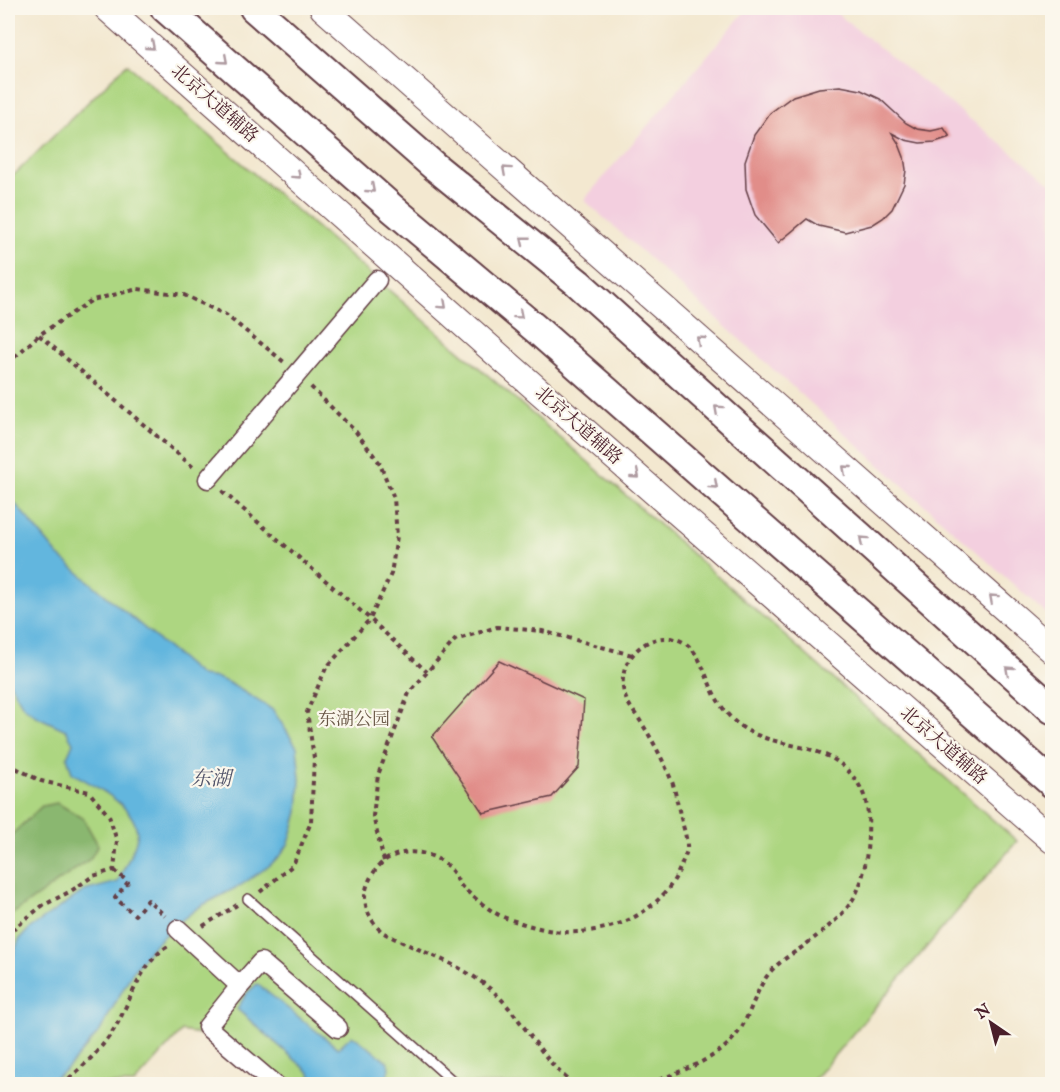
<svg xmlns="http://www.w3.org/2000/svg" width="1060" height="1092" font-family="'IM FELL English','Noto Serif SC',serif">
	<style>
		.built { fill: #f3cfdf }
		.green { fill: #add681; stroke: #7c7a56; stroke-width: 1.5 }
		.forest { fill: #8ab76f; stroke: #6a6b4d; stroke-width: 1.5 }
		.water { fill: #62b6de; stroke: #566a84; stroke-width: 1.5 }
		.building { fill: #e18d89 }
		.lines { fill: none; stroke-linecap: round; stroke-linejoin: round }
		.lane-casing { stroke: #633d44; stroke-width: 12 }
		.street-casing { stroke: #633d44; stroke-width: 21 }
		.secondary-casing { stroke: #633d44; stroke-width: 28 }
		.primary-casing { stroke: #633d44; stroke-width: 32 }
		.path { stroke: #633d44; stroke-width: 4; stroke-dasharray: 4.5 4.5; stroke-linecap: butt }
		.lane { stroke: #fff; stroke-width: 9 }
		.street { stroke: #fff; stroke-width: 18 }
		.secondary { stroke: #fff; stroke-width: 26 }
		.primary { stroke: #fff; stroke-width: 28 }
		.oneway { stroke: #ae9aa0 }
		.labels { text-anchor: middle; stroke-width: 4.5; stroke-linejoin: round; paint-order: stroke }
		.street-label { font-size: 18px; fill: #4a1f2b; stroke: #fbf7ec }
		.park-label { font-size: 18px; fill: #685645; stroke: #fbf7ec }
		.water-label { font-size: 20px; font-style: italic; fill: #52546a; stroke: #fbf7ec }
	</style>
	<rect width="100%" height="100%" fill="#fbf7ec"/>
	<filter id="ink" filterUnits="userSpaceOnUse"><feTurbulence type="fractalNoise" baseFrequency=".0167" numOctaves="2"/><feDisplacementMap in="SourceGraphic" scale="12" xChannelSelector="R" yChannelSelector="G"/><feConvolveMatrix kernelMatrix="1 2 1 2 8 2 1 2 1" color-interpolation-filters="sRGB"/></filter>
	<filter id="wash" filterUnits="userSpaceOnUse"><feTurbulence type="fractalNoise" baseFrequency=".008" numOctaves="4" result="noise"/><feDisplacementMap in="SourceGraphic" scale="24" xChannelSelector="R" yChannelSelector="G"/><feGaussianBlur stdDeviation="1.35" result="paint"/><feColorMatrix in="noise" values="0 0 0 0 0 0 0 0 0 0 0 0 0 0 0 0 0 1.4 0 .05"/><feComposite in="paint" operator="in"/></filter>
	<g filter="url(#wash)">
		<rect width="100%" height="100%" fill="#f3e8d0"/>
		<!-- built -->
		<path class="built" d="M748 8H830L1052 184V619L584 200Z"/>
		<!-- green -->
		<path class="green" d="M127 64 586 460 1017 841 810 1084H271L216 1037 182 1031 134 1084H8V177L16 173Z"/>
		<!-- forest -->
		<path class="forest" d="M57 803 83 818 98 845 90 859 8 917V838L42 806Z"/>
		<!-- water -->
		<path class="water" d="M8 495 58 555 201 676 218 678 231 684 273 710 297 747 300 779 298 812 289 843 281 855 269 866 241 885 199 907 173 927 152 947 132 973 100 1031 68 1068 46 1084H8V967L19 940 30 928 84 891 118 882C122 871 138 845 137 834 137 806 93 785 72 773L67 757 73 743 66 730 36 716 23 706 8 680Z
			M257 984 338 1048 351 1036 356 1038 387 1061 390 1067 384 1084H307L311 1077 310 1073 237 1009 246 994Z"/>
		<g id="blocks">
			<!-- building -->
			<path class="building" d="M840 86 861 90 880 99 906 123 917 129 931 131 944 128 950 137 935 142 920 143 905 140 892 133 899 144 904 157 906 170 904 184 892 209 883 218 872 225 845 232 819 226 807 219 778 243 755 215 746 189 745 161 754 135 770 113 793 96 819 88Z
				M499 661 584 700 579 767 552 797 483 813 432 737Z"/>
		</g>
	</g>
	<g filter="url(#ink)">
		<use href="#blocks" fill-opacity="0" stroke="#633d44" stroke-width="1.5"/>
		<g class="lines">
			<defs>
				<path id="lane" d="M248 899 456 1084"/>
				<path id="street" d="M208 479 377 280
					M178 929 240 986 207 1027 274 1084
					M240 986 261 962 338 1028"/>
				<path id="secondary" d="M107 8 507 363 1052 840
					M323 8 1052 650"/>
				<path id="primary" d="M165 8 393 209 536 329 1052 783
					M254 8 434 166 578 283 1052 709"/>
			</defs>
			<!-- lane casing -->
			<use href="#lane" class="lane-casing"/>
			<!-- street casing -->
			<use href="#street" class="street-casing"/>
			<!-- secondary casing -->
			<use href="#secondary" class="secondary-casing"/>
			<!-- primary casing -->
			<use href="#primary" class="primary-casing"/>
			<!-- path -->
			<path class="path" d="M39 335 193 467
				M8 363 39 335 92 300 138 289 184 295 226 315 284 362
				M222 491 370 619 427 672
				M8 764 41 781 89 792 109 816 117 841 114 870 93 876 71 891 42 906 8 933
				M384 861 373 816 378 775 409 693 455 640 497 627 542 631 632 655
				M114 870 128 882 115 898 135 915 148 900 165 916
				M260 892 293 865 311 822 314 758 307 712 326 668 370 619 391 574 397 536 394 498 379 462 356 432 309 385
				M203 926 237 905
				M62 1084C82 1068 103 1048 116 1026 131 1000 142 960 170 945
				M574 1084C545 1064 525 1023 499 997 468 965 421 953 382 932 372 922 365 911 365 896 366 883 374 869 384 861 405 846 436 851 452 871 456 876 458 883 463 888 474 897 488 910 501 916 507 919 515 921 521 923 546 931 568 935 595 930 634 924 669 900 682 863 684 858 686 854 687 850 688 838 681 821 679 810 676 799 675 787 670 777 662 758 652 739 641 722 635 713 627 704 624 693 617 665 640 636 669 638 696 640 702 667 711 687 717 701 727 716 739 725 772 750 822 740 850 773 868 793 869 811 868 836 865 898 849 912 801 948 792 954 782 960 774 968 756 985 752 1014 737 1034 717 1061 679 1071 649 1084"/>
			<!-- lane -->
			<use href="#lane" class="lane"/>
			<!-- street -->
			<use href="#street" class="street"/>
			<!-- secondary -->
			<use href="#secondary" class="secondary"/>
			<!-- primary -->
			<use href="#primary" class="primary"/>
		</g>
		<!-- one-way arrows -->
		<defs><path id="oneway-chevron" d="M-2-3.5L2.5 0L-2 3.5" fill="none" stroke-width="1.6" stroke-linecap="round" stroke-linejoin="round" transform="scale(1.5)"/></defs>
		<g class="oneway">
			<use href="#oneway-chevron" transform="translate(151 46) rotate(41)"/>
			<use href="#oneway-chevron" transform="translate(224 60) rotate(41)"/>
			<use href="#oneway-chevron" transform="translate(506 170) rotate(-138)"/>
			<use href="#oneway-chevron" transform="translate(297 175) rotate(42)"/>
			<use href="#oneway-chevron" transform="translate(371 189) rotate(41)"/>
			<use href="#oneway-chevron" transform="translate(524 240) rotate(-141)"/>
			<use href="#oneway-chevron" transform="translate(443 305) rotate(42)"/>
			<use href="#oneway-chevron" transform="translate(519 315) rotate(40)"/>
			<use href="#oneway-chevron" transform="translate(700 340) rotate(-139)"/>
			<use href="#oneway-chevron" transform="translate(718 409) rotate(-138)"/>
			<use href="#oneway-chevron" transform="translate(846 469) rotate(-139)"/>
			<use href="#oneway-chevron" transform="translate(636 475) rotate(41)"/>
			<use href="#oneway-chevron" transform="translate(714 485) rotate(41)"/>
			<use href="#oneway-chevron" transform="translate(863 540) rotate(-138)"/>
			<use href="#oneway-chevron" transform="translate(993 598) rotate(-138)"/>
			<use href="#oneway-chevron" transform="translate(1009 670) rotate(-138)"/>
		</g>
	</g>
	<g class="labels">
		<!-- street labels -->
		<g class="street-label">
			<text transform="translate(215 103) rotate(41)" y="6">北京大道辅路</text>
			<text transform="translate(579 425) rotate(41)" y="6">北京大道辅路</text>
			<text transform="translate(944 745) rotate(41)" y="6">北京大道辅路</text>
		</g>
		<!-- park labels -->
		<g class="park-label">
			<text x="354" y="725">东湖公园</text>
		</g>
		<!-- water labels -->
		<g class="water-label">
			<text x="211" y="785">东湖</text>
		</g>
	</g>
	<!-- margin -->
	<rect width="1060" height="1092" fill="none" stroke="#fbf7ec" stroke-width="30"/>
	<!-- north arrow -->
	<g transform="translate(991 1023) rotate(325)" stroke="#fbf7ec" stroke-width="4.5" paint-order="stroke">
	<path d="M0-4.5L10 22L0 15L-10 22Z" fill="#4a1f2b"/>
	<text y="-9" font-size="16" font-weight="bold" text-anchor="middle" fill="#4a1f2b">N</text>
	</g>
</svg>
